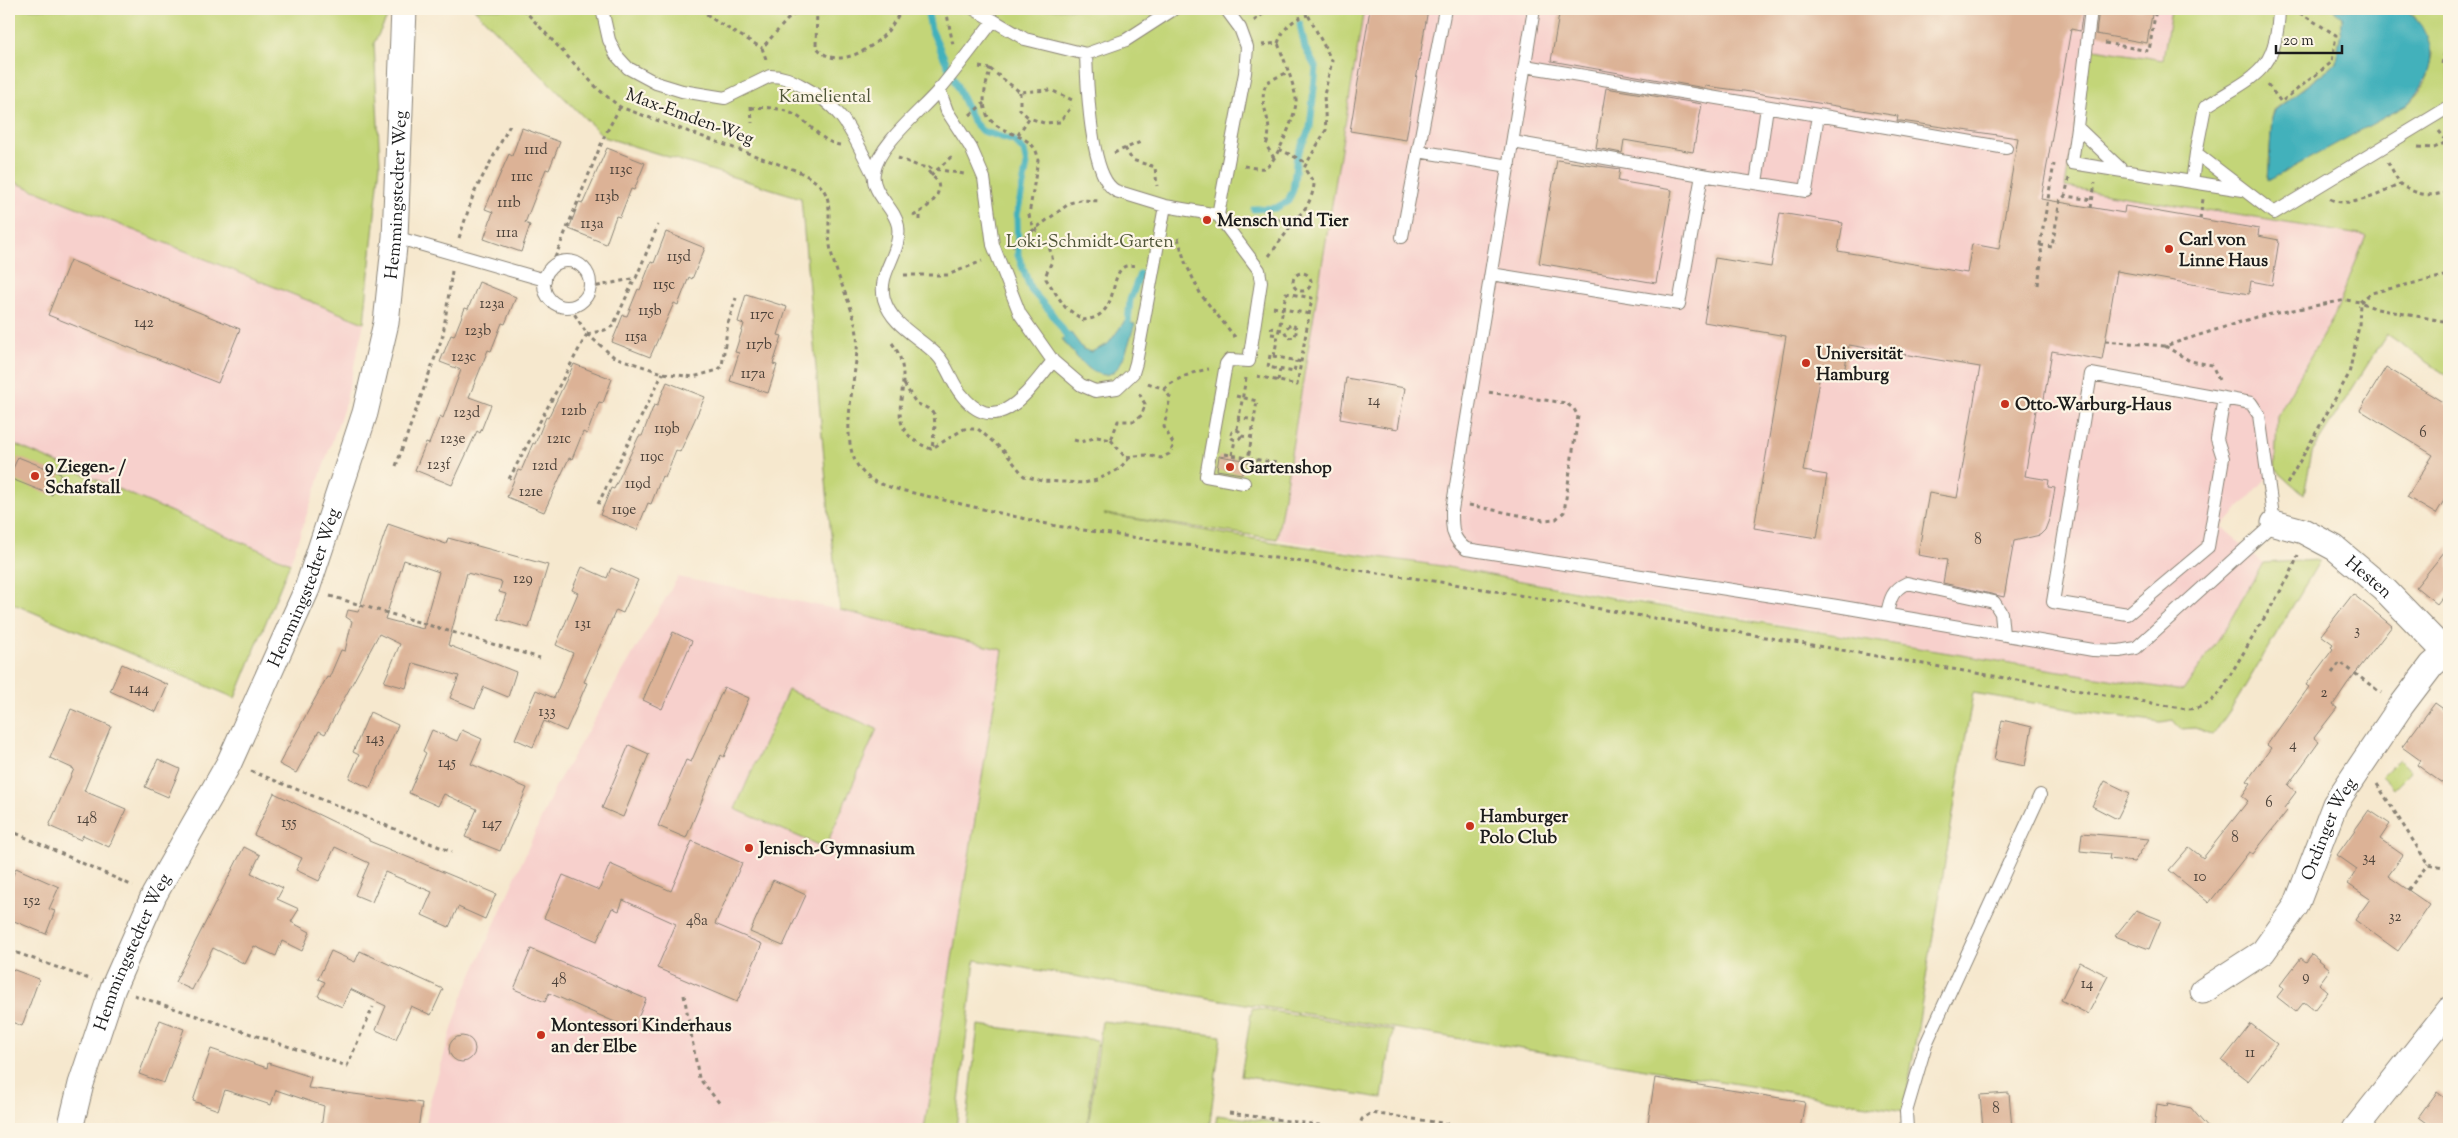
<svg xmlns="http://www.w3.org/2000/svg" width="2458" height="1138" font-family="'Sorts Mill Goudy',serif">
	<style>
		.built { fill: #f7d0cc }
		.green { fill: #c3d578; stroke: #70784a }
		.water { fill: #42b1bb; stroke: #2f666c }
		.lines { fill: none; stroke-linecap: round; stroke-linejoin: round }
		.stream { stroke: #42b1bb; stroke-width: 7 }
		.building { fill: #dcb296; fill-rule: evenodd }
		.service-casing { stroke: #898275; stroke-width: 14 }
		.minor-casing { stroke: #898275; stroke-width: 27 }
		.path { stroke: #898275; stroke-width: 3; stroke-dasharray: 4 4; stroke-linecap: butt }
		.service { stroke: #fff; stroke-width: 12 }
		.minor { stroke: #fff; stroke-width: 25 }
		.poi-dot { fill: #c8321e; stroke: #fcf5e5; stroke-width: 2 }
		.labels { text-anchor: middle; stroke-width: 4.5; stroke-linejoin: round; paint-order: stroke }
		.number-label { font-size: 15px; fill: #4c423a }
		.park-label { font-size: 18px; fill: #4e5438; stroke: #fcf5e5 }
		.street-label { font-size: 18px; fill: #1c1c1c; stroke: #fcf5e5 }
		.poi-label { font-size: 18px; font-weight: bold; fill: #1c1c1c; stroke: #fcf5e5; text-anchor: start }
	</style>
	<rect width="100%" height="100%" fill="#fcf5e5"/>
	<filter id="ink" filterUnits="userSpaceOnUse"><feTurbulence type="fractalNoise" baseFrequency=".02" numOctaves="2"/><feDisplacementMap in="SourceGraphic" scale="10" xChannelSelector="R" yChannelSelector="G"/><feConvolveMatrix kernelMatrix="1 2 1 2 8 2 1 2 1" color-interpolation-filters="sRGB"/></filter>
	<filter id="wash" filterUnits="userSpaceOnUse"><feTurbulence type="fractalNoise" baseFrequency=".0096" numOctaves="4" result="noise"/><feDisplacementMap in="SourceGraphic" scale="20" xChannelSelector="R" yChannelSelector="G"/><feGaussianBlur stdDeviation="1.12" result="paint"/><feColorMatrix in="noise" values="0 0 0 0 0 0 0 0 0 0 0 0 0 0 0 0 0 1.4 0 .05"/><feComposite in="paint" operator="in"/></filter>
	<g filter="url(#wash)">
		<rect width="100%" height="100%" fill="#f6e8ce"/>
		<!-- built -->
		<path class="built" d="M1364 9H2171L2163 60 2065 187 2367 236 2335 314 2277 416 2275 469 2222 527 2263 563 2224 631 2184 692 1277 539Z
			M9 180 364 323 345 404 290 563 235 698 9 602Z
			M678 577 840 610 1003 650 924 1129H425L430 1101 461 1000 556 785Z"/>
		<!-- green -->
		<path class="green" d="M9 9H387V18L374 43 380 164 364 323 9 180Z
			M474 9H1364L1277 539 1104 514 1286 544 1442 566 1634 602 2183 691 2224 631 2263 563 2320 560 2237 700 2213 735 2195 728 2180 729 2173 720 2161 722 2093 713 1973 693 1904 1111 975 960 956 1129H924L1003 650 840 610 830 526 801 198 604 137Z
			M2171 9H2333L2343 17 2336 63 2274 110 2272 118 2268 180 2407 105 2420 91 2426 81 2432 54 2415 17 2405 9H2449V377L2387 334 2312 452 2304 495 2275 469 2277 416 2335 314 2366 236 2065 187 2088 48 2163 60Z
			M9 442 290 563 235 698 9 602Z
			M788 690 877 729 825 848 735 809Z
			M2399 759 2411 771 2394 788 2382 776Z
			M1252 1008 1393 1030 1382 1098 1241 1076Z
			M1102 1021 1221 1036 1209 1129H1105L1088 1127Z
			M978 1025 1097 1040 1087 1129H966Z
			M1217 1115 1327 1129H1215Z"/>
		<!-- water -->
		<path class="water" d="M2333 9H2405C2441 38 2437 73 2407 105L2268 181 2272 118 2275 110 2336 63 2343 17Z
			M1124 322 1135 324C1130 337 1128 351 1120 364 1102 394 1074 354 1062 339L1071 333 1083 349 1091 352 1108 344Z"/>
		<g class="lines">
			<!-- stream -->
			<path class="stream" d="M927 9 931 29 973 121 982 131 1014 141 1024 151 1027 165 1017 215 1018 255 1031 290 1050 311 1071 342
				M1254 209 1276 208 1288 201 1293 190 1297 155 1310 128 1316 68 1305 48 1300 24
				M1124 331 1128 323 1130 300 1140 274"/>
		</g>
		<g id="blocks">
			<!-- building -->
			<path class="building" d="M1370 9H1428L1406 140 1350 131Z
				M1560 9H2083L2080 31 2071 29 2041 199 2124 213 2125 206 2259 229 2258 236 2279 240 2272 285 2251 281 2249 294 2117 271 2102 360 2052 351 2043 405 2037 404 2025 476 2049 480 2048 487 2055 488 2050 517 2045 530 2040 535 2014 541 2004 597 1943 583 1947 560 1918 555 1929 493 1957 498 1980 367 1849 345 1844 373 1821 369 1803 471 1827 475 1817 538 1754 528 1786 336 1704 322 1715 258 1771 267 1780 213 1843 223 1838 251 1967 273 1972 244 1999 249 2018 138 1901 121H1897L1898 116 1744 91 1705 86V88L1551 61Z
				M2099 9H2153L2147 43 2096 34Z
				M1606 88 1702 104 1693 152 1624 140 1622 153 1596 148Z
				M522 128 560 142 549 170 546 169 525 223 530 225 521 252 484 239 493 212 485 209 509 154 512 156Z
				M607 148 645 163 634 190 631 189 620 217 616 216 606 244 569 229 579 202 583 203Z
				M1557 160 1620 169 1618 181 1672 190 1656 283 1539 263Z
				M666 232 705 248 692 279 689 277 678 305 674 303 650 357 612 342 623 315 627 316 638 289 640 290 651 262 654 263Z
				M70 260 240 329 218 383 48 315Z
				M479 282 516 297 505 324 502 323 491 351 488 350 469 397 491 405 480 433 477 431 452 485 415 470 426 443 429 444 440 416 443 418 461 370 440 362 451 335 454 336 465 308 468 309Z
				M746 294 787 307 778 335 782 336 773 364 777 365 768 393 730 381 739 353 735 352 744 324 738 322Z
				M574 364 612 379 603 403 599 402 587 434 583 432 572 459 569 458 544 512 507 497 518 470 521 471 533 443 535 444 546 417 548 418Z
				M2386 367 2449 406V492L2436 514 2407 497 2433 455 2360 410Z
				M1346 378 1405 388 1398 429 1340 419Z
				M667 382 705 397 680 452 676 450 665 478 662 476 651 504 648 503 637 530 600 515 611 488 614 489 639 436H642L654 405 657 406Z
				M1219 456 1244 460 1242 474 1217 470Z
				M18 457 61 474 52 495 9 478Z
				M388 524 446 544 448 538 548 565 529 628 498 619 506 594 499 592 502 582 467 573 448 645 516 672 508 697 484 687 475 708 450 698 459 676 413 663 406 688 384 682 400 644 379 634 325 734 319 731 296 773 279 764 327 677 329 678 341 650 345 651 352 621 346 617 348 610 358 612ZM404 560 439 572 423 629 385 619Z
				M2449 546V589L2437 604 2416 587Z
				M582 567 607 578 611 568 638 580 623 613 616 610 584 682 587 683 566 731 544 721 533 747 515 739 536 690 554 698 573 653 556 645 578 593 572 590Z
				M2353 594 2392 626 2347 684 2333 705 2337 708 2314 738 2319 742 2288 785 2296 792 2284 808 2287 811 2253 854 2249 852 2209 903 2169 870 2189 847 2203 858 2248 801 2242 796 2251 783 2247 781 2271 748 2267 745 2309 687 2306 685 2333 649 2331 647 2333 644 2321 635Z
				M673 632 692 641 662 709 643 700Z
				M122 664 168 685 156 712 110 691Z
				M724 687 749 698 724 757 721 755 686 838 658 826 686 760 691 762Z
				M2435 703 2449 713V788L2417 765 2420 760 2402 747Z
				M71 709 111 726 84 791 126 809 109 847 83 835 81 840 49 826 74 769 50 758Z
				M370 712 398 725 370 788 349 778 359 755 353 752Z
				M2002 720 2032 727 2025 766 1994 760Z
				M432 730 457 741 462 730 482 739 471 764 527 788 500 851 465 837 477 809 444 794 438 806 409 793 426 753 423 751Z
				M629 745 649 754 623 817 602 808Z
				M158 759 180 769 168 797 145 787Z
				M2105 781 2130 793 2117 819 2092 806Z
				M274 793 369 839V841L496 894 485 919 458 907 449 927 422 915 432 892 385 872 372 902 355 895 369 863 335 847 319 881 296 870 302 858 254 835Z
				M2369 810 2390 824 2380 839 2403 855 2388 876 2430 905 2398 951 2355 920 2370 899 2348 884 2357 869 2337 855Z
				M2082 833 2149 839 2134 862 2109 859 2110 854 2080 851Z
				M692 841 742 863 715 924 762 944 737 1002 657 968 676 924 623 900 619 911 612 908 597 941 544 918 563 875 599 890 610 864 671 891Z
				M244 847 260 855 251 873 283 888 277 899 299 909 291 922 310 932 302 951 282 941 276 956 254 946 245 964 213 948 192 990 175 982Z
				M16 868 59 887 49 909 55 911 46 934 9 919V885Z
				M773 880 806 895 783 946 750 932Z
				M2136 910 2161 920 2149 949 2115 936Z
				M531 949 646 999 633 1030 549 993 545 1002 514 989Z
				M331 951 355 962 360 951 443 989 431 1015 411 1006 396 1039 376 1030 386 1006 350 989 342 1007 318 996 325 982 318 979Z
				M2312 954 2330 969 2319 984 2328 992 2314 1010 2304 1002 2296 1012 2277 997 2284 988 2280 985 2301 958 2306 962Z
				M2080 962 2108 976 2088 1014 2061 1000Z
				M9 968 39 979 22 1026 9 1021Z
				M160 1020 184 1029 164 1083 139 1074Z
				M2251 1024 2277 1044 2248 1081 2222 1061Z
				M449 1049a13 13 0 1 1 26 0a13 13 0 1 1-26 0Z
				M211 1049 267 1068 268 1063 311 1077 308 1088 422 1103 418 1129H321L324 1106 276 1090 271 1105 225 1090 218 1110 193 1101Z
				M1655 1078 1805 1102 1800 1129H1647Z
				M2437 1092 2449 1101V1129H2435L2419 1117Z
				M2009 1093 2012 1129H1983L1980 1095Z
				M2168 1103 2191 1108 2209 1129H2154L2157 1104 2167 1106Z"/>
		</g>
	</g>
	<g filter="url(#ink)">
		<use href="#blocks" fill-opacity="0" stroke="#898275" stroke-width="1"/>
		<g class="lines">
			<defs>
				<path id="service" d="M602 9 609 40 616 55 628 68 656 83 682 91 725 98 770 76C783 76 791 80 802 86 845 108 852 134 873 174
					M974 9 1025 39 1086 54 1126 40 1174 9
					M1226 9 1240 28 1247 47 1245 73 1218 215 1259 270 1261 282 1249 361 1229 360 1226 364 1206 476 1244 483
					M1534 9 1452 510C1452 527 1451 538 1466 549L1837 606 2093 650 2119 651 2136 648 2274 523 2259 415 2251 403 2091 374 2053 602 2128 614 2208 547 2223 458 2217 439 2224 398
					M2279 9C2277 74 2254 75 2205 107L2196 153 2274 213 2449 107
					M993 21C975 44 958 67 939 90 921 111 879 144 874 172 870 193 895 207 898 226 902 254 877 272 884 299 892 326 918 336 937 355 948 366 951 382 961 394 997 441 1029 390 1053 361
					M939 89 947 111 971 148 984 178 993 245 1020 314 1053 361 1081 385 1095 391 1117 388 1133 373 1136 363 1165 206 1116 191C1090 178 1087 82 1086 54
					M1818 115 2006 148
					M2077 127 2091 9
					M1513 142 1702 175 1806 191 1818 115 1525 66
					M1418 151 1509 166
					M2196 153 2192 182 2243 190
					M2122 170 2077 127 2072 163 2192 182
					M1756 183 1767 107
					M1165 206 1218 215
					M395 237 545 280
					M1402 237 1445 9
					M544 284a23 23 0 1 1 46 0a23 23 0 1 1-46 0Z
					M1491 274 1679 304 1702 175
					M1887 614C1890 599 1892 590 1907 583L1994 602 2001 613 2003 634
					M1907 1129 1906 1112 1926 1044 2040 795"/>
				<g id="minor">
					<path id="s1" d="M2274 523 2303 531 2335 548 2385 590 2449 656"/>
					<path id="s2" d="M2203 991 2263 952 2296 906 2335 804 2401 706 2432 665 2446 653"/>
					<path id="s3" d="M70 1129 81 1084 113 988 154 895 229 763 307 589 365 413 386 323 395 237 404 9"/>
					<path d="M2355 1129 2449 1010"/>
				</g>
			</defs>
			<!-- service casing -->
			<use href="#service" class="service-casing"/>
			<!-- minor casing -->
			<use href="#minor" class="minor-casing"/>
			<!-- path -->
			<path class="path" d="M523 9 598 89 620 107 795 170C844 191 823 210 831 251 837 280 853 304 857 334 861 375 827 455 874 481 879 484 886 485 892 488L1056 526 1454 584 2187 709C2201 709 2211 703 2220 692L2290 575 2298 555
				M700 9 717 22 762 48
				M817 9 816 46C832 70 865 53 881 38 890 30 896 19 902 9
				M946 9 953 45
				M363 12V9
				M1254 21 1269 9
				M2448 26 2447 42H2449
				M2105 43 2149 51 2156 9
				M1262 45 1278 43C1283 29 1293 18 1308 15
				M766 59 762 48 787 20 801 9
				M2442 64 2447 42
				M979 67 990 69C987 83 981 98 986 112 994 137 1037 131 1038 160L1029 215C1032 231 1050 241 1052 257 1053 265 1045 270 1046 279L1065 307 1083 320C1122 317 1107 273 1126 266 1129 265 1135 266 1138 265
				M990 69 1020 92 1051 90 1072 100
				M2268 85 2281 102 2332 62 2336 35 2295 10
				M1020 92V110L1029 118
				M751 106 752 123
				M751 108C769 106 789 109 804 121 814 129 825 143 840 145
				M970 115 984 103
				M2439 131 2447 142
				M1018 135 1029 118 1044 123 1060 122 1072 106
				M2418 147 2434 148 2449 141
				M1125 148 1132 160 1155 167 1157 186
				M1279 149 1305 162
				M1114 153 1143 141
				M898 158 918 166 964 174
				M1274 158 1266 145C1276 119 1255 105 1267 82L1288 72
				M2388 162 2400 184
				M1244 166C1250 167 1261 170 1267 167 1277 160 1298 111 1296 99 1293 80 1284 61 1278 43
				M931 176 954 154
				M2069 178 2065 196 2093 200
				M2330 199C2350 209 2381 194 2400 184 2417 195 2430 198 2449 191
				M2091 208 2095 183
				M1269 215C1273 216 1279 220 1284 221 1301 223 1314 197 1314 183L1304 168 1326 130 1324 95 1332 61 1305 9
				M913 216C923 211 945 196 937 181 934 177 929 173 926 168
				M2200 219 2203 199
				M920 220V212
				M459 238 474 193 510 125
				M1178 238 1185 262 1201 295 1235 337
				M2040 245 2052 247 2060 200 2065 196
				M1012 246 1070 203 1080 200 1101 201
				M1269 256 1298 217
				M552 265 604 137 620 107
				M1293 282a9 9 0 1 1 18 0a9 9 0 1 1-18 0Z
				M904 275H948L982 261
				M2038 285 2042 255 2040 245 2054 164
				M589 288 636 278 658 225
				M2360 302 2371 293 2449 275
				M1273 307 1310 314
				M1270 328 1284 330 1288 338 1295 337 1297 328 1291 324 1284 330
				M587 334 614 357 663 373 693 377 718 370 722 366 728 323 736 298
				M587 334 605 330 613 326 635 278
				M1271 334 1278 335
				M2105 341 2165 346 2256 317 2346 300 2360 302 2377 309 2449 322
				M892 343C924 386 870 425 931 449L964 429H978L1005 452 1024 476 1042 481 1084 483 1097 480 1119 469 1130 457
				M2165 346 2190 361 2212 365 2219 380
				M1270 355 1268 367 1294 372 1296 361
				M1273 356 1302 362
				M1257 376 1297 385 1312 298 1286 293 1274 356
				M1278 381 1280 369
				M904 384 916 403 927 408 934 414 935 426 932 448
				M1164 389C1177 378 1192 372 1209 369
				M1236 396 1257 401 1247 467
				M1237 417 1254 420
				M1237 429 1246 378
				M1231 435a5 5 0 1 1 10 0a5 5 0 1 1-10 0Z
				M1241 436 1251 437
				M1074 440 1081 442 1097 437 1111 440 1118 421H1134L1142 415 1145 404 1140 395 1142 390
				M1111 440 1125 457 1146 455 1161 458 1169 454 1174 445 1164 427 1170 397 1164 389 1145 382
				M1225 454 1276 463
				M1232 455 1235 440
				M396 466 443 335 452 271
				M509 479 587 334 570 307
				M2287 484 2349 374 2359 326 2360 302
				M598 504 663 373
				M1469 505 1543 520 1556 519 1564 512 1578 416 1574 409 1566 403 1487 392
				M330 596 540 658
				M2332 673 2340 662 2381 693
				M251 771 452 852
				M2377 784 2428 864 2449 868
				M9 830 133 886
				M2408 890 2428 864
				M9 950 92 980
				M134 995 347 1066 373 1007
				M684 995 699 1078 721 1105
				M1229 1113 1349 1129
				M1358 1129 1362 1119 1371 1113 1463 1126 1466 1129"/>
			<!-- service -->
			<use href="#service" class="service"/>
			<!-- minor -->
			<use href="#minor" class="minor"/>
		</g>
	</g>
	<!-- markers -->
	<g class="poi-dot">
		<circle cx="1207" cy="220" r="5"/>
		<circle cx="2169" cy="249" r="5"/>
		<circle cx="1806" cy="363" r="5"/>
		<circle cx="2005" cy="404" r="5"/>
		<circle cx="1230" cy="467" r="5"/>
		<circle cx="35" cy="476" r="5"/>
		<circle cx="1470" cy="826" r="5"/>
		<circle cx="749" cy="848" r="5"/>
		<circle cx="541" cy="1035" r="5"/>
	</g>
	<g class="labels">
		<!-- number labels -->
		<g class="number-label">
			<text x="536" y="154">111d</text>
			<text x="621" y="174">113c</text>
			<text x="522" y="181">111c</text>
			<text x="607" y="201">113b</text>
			<text x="509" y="207">111b</text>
			<text x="592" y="228">113a</text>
			<text x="507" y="237">111a</text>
			<text x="679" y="261">115d</text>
			<text x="664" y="289">115c</text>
			<text x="492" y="308">123a</text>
			<text x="650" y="315">115b</text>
			<text x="762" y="319">117c</text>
			<text x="144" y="327">142</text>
			<text x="478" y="335">123b</text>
			<text x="636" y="341">115a</text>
			<text x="759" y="349">117b</text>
			<text x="464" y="361">123c</text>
			<text x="753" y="378">117a</text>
			<text x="1374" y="405">14</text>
			<text x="574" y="415">121b</text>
			<text x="467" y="417">123d</text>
			<text x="667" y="433">119b</text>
			<text x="2423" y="437">6</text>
			<text x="453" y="443">123e</text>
			<text x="559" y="443">121c</text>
			<text x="652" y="461">119c</text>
			<text x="439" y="469">123f</text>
			<text x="545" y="470">121d</text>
			<text x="638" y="488">119d</text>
			<text x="531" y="496">121e</text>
			<text x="624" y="514">119e</text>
			<text x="1978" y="544">8</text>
			<text x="523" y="583">129</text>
			<text x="583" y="628">131</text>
			<text x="2357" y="635">3</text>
			<text x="139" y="693">144</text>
			<text x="2324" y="697">2</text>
			<text x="547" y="716">133</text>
			<text x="375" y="743">143</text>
			<text x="2293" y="749">4</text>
			<text x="447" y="767">145</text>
			<text x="2269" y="807">6</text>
			<text x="87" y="823">148</text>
			<text x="289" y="827">155</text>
			<text x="492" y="828">147</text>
			<text x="2235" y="842">8</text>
			<text x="2369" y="862">34</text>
			<text x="2200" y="881">10</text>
			<text x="32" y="905">152</text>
			<text x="2395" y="921">32</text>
			<text x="697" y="925">48a</text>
			<text x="2306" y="981">9</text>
			<text x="559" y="984">48</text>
			<text x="2087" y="988">14</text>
			<text x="2250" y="1057">11</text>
			<text x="1996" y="1113">8</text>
		</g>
		<!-- park labels -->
		<g class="park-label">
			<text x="825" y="102">Kameliental</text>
			<text x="1090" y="247">Loki-Schmidt-Garten</text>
		</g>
		<!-- street labels -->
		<g class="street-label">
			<text transform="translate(690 116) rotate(20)" y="6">Max-Emden-Weg</text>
			<text dy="6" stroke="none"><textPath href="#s3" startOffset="998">Hemmingstedter Weg</textPath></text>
			<text dy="6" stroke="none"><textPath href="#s1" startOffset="111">Hesten</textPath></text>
			<text dy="6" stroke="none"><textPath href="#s3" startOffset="592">Hemmingstedter Weg</textPath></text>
			<text dy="6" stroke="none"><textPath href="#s2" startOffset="212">Ordinger Weg</textPath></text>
			<text dy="6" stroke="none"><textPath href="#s3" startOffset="188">Hemmingstedter Weg</textPath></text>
		</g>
		<!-- poi labels -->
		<g class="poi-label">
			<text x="1217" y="226">Mensch und Tier</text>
			<text x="2179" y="245">Carl von<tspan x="2179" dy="21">Linne Haus</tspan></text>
			<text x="1816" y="359">Universität<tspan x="1816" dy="21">Hamburg</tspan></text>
			<text x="2015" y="410">Otto-Warburg-Haus</text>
			<text x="45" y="472">9 Ziegen- /<tspan x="45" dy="21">Schafstall</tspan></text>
			<text x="1240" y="473">Gartenshop</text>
			<text x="1480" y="822">Hamburger<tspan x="1480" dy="21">Polo Club</tspan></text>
			<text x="759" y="854">Jenisch-Gymnasium</text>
			<text x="551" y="1031">Montessori Kinderhaus<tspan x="551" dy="21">an der Elbe</tspan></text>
		</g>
	</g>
	<!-- margin -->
	<rect width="2458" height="1138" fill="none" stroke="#fcf5e5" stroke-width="30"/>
	<!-- scale -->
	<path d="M2276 45v8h66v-8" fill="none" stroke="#1c1c1c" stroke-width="2.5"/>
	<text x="2283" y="45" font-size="15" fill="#1c1c1c" stroke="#fcf5e5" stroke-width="4" paint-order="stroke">20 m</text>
</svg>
